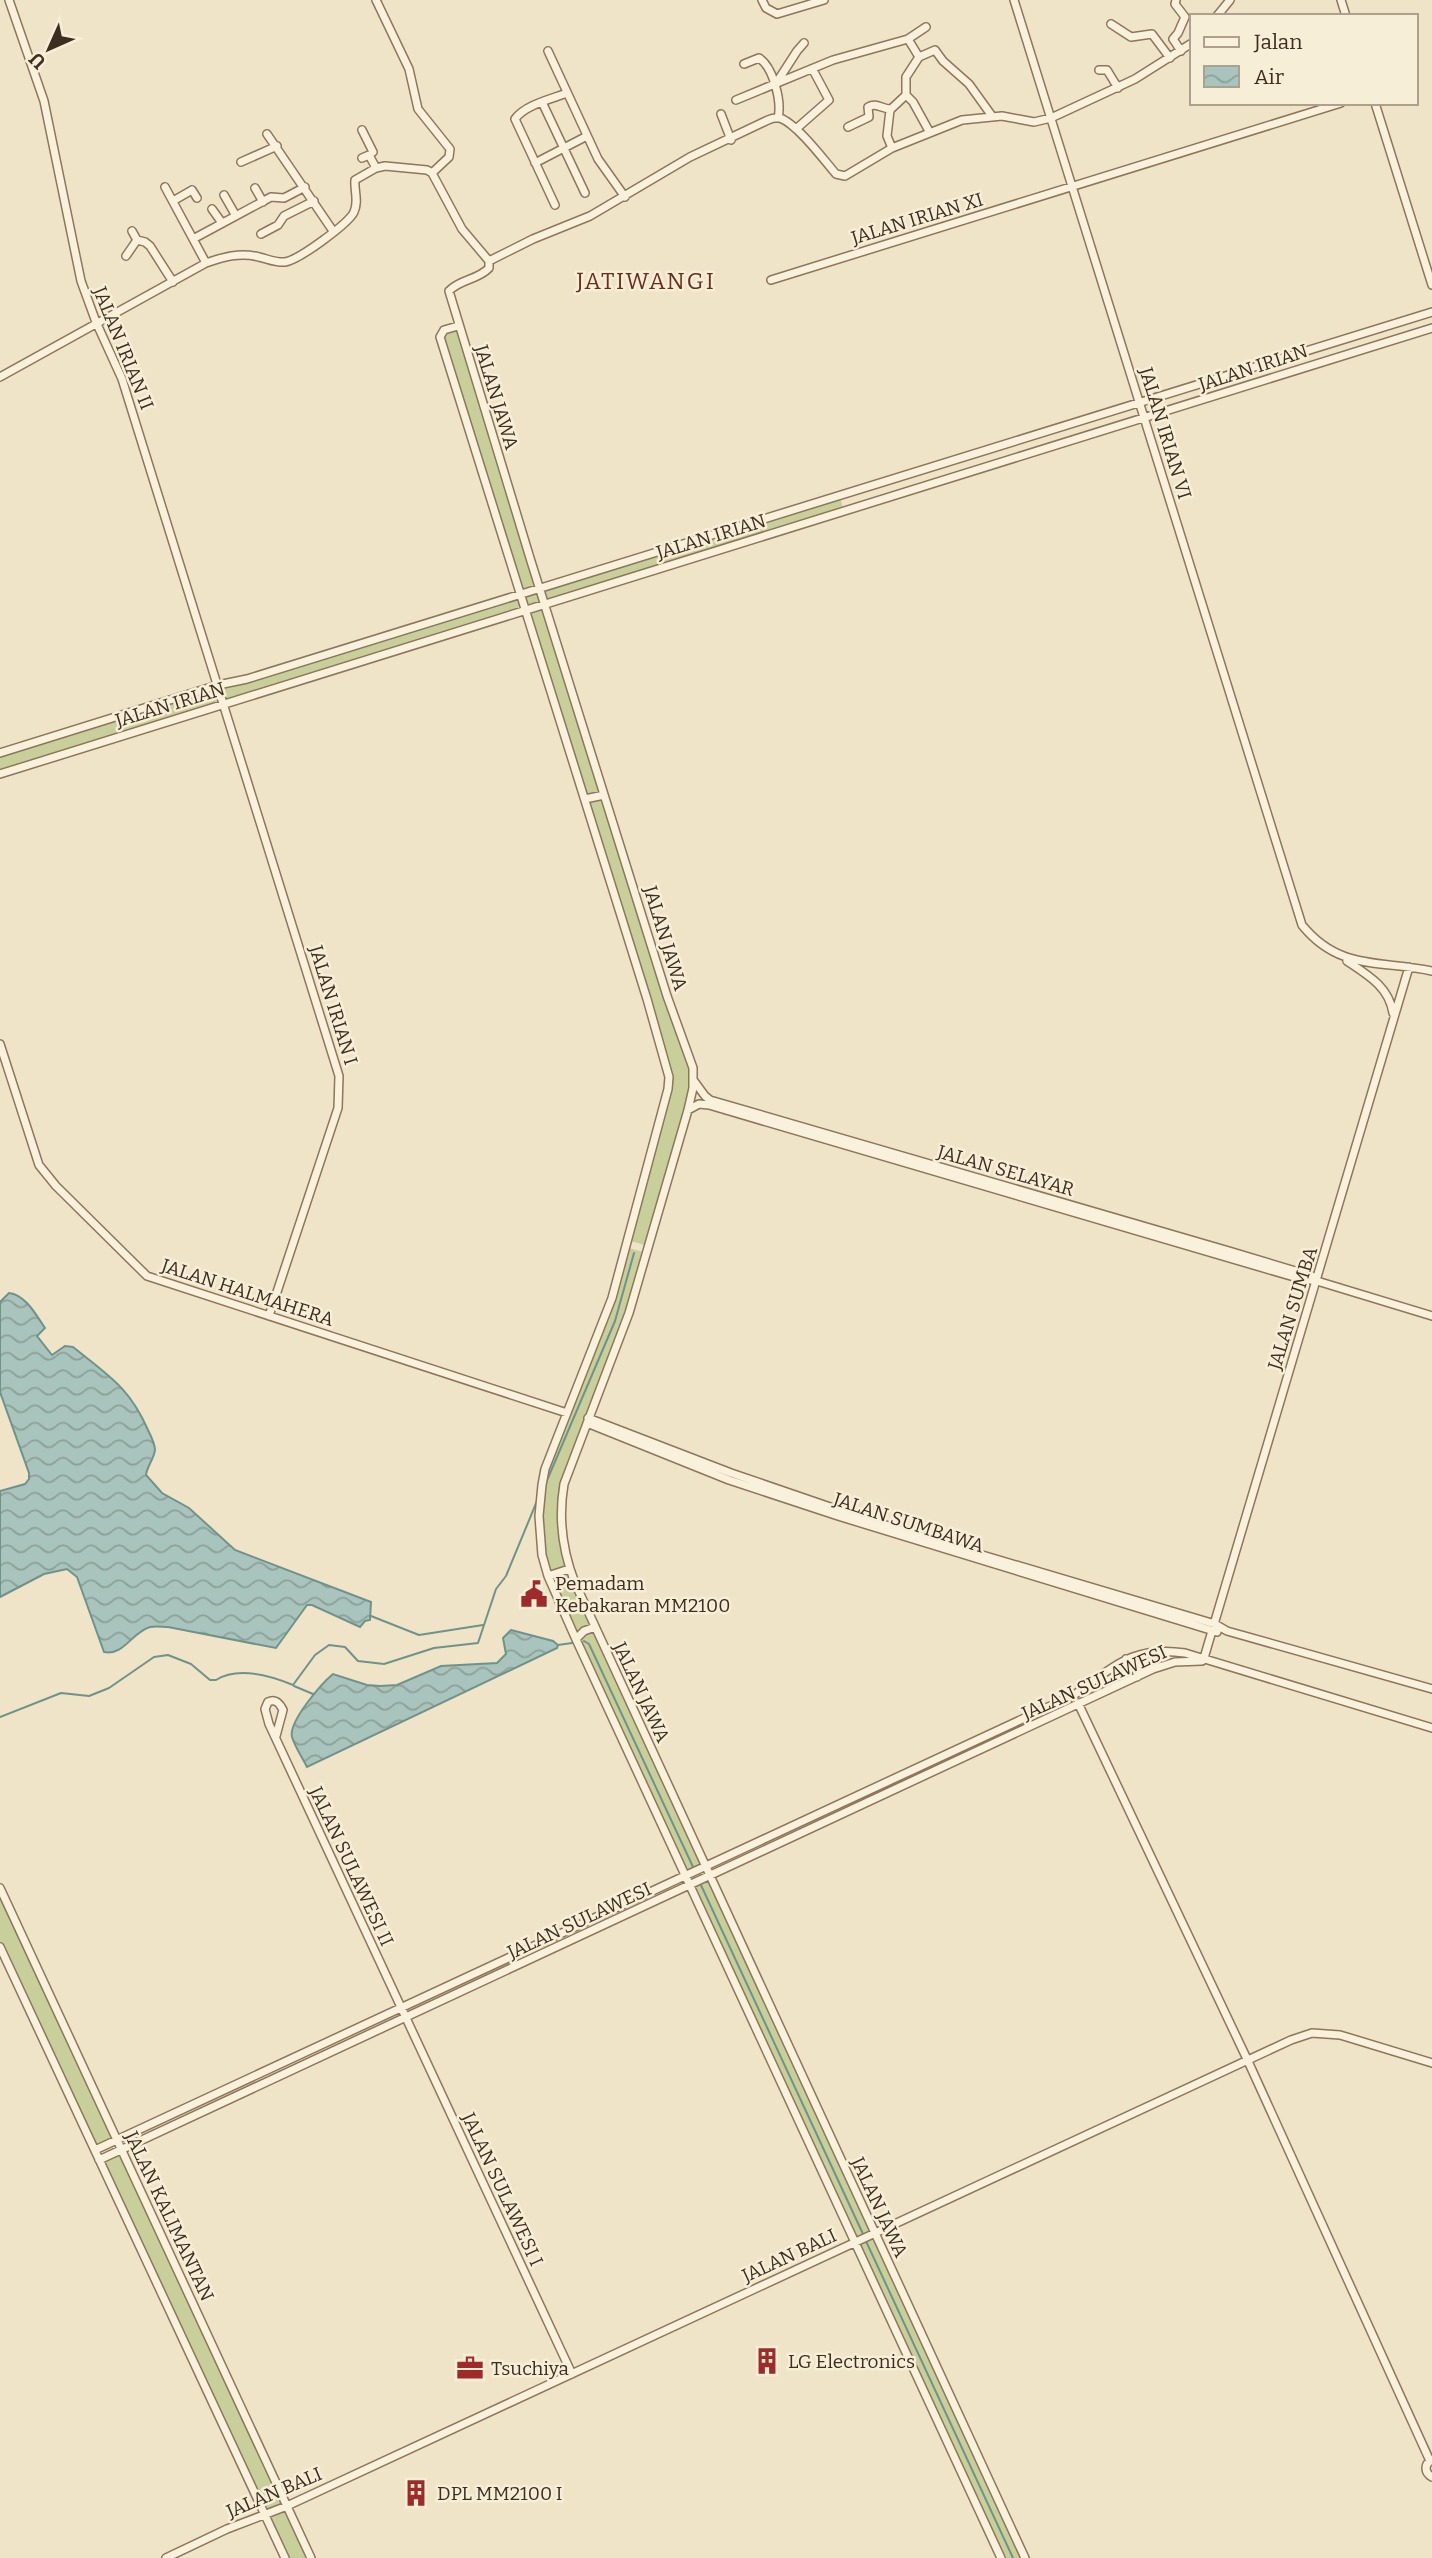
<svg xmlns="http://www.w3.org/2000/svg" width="1432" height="2558" font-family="Bitter,serif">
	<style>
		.grass { fill: #c9cf9b }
		.water { fill: url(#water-waves); stroke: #6f938a; stroke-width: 2 }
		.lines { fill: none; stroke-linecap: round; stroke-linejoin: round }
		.stream { stroke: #6f938a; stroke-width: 2 }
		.minor-casing { stroke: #8d765c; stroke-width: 10 }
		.minor { stroke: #faf1dc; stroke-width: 7 }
		.labels { text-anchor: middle; stroke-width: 5; stroke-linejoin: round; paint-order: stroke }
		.street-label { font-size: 19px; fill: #3d2e20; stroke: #f7eed8 }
		.poi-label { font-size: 19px; fill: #3d2e20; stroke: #f7eed8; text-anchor: start }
		.quarter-label { font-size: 23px; letter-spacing: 2px; fill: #6b2e1e; stroke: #f7eed8 }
	</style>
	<defs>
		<pattern id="water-waves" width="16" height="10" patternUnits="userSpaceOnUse" patternTransform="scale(1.75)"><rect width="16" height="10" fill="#a9c4bc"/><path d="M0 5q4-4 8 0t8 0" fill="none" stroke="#8ba098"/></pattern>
	</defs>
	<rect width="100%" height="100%" fill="#f0e4c8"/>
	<!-- grass -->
	<path class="grass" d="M458 326 540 588 839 494 844 511 545 604 693 1080 648 1246 627 1240 669 1077 525 609 0 774V753L521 594 440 337Z
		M626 1247 646 1253 618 1344 564 1484V1553L705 1867 685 1876 542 1555 540 1537 545 1469 612 1298Z
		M710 1877 1025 2558H1001L690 1886Z
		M0 1888 117 2140 95 2150 0 1945Z
		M121 2149 311 2558H285L99 2160Z"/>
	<!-- water -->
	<path class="water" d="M9 1293C26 1295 36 1315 45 1328L37 1336 52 1355 65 1346 73 1347C109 1376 129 1387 148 1430 151 1436 155 1444 155 1450 154 1459 147 1466 146 1475L162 1493 189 1508 235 1550 371 1602 370 1620 365 1621 360 1627 312 1605H307L276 1648 168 1627C163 1627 156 1626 150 1627 132 1632 124 1656 104 1652L77 1577 67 1569 44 1574 0 1597V1491L25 1484 29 1479V1473L0 1392V1302Z
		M511 1630 553 1641 558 1645 557 1648 307 1767C302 1757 295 1747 292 1737 288 1722 322 1683 333 1674L367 1685 380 1686 397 1685 441 1666 497 1663 506 1654 503 1638Z"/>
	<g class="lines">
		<!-- stream -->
		<path class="stream" d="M545 1485 615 1321 634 1253
			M371 1616 419 1635 483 1625
			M584 1641 589 1644 694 1869
			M558 1645 572 1643
			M294 1686 313 1694
			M0 1717 61 1693 89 1696 109 1688 154 1657 168 1655 191 1664 210 1680H216C238 1666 271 1676 293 1685L315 1655 329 1645 345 1647 358 1661 384 1664 434 1648 478 1643 496 1589 506 1576 537 1501
			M700 1883 863 2234
			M865 2239 1013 2558"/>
		<defs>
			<path id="minor" d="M9 0 44 101 81 281 96 322 122 379 339 1076 338 1108 269 1316
				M376 0 409 69 418 109 450 149 449 157 432 173
				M762 0 766 8 777 14 824 0
				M1014 0 1302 925C1339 971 1381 960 1432 971
				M1176 0 1175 4 1185 17 1178 33 1173 39 1181 51
				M1341 0 1346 16
				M1217 16 1230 0
				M1111 24 1131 37 1152 34 1170 58
				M908 39 926 27
				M548 51 598 159 625 197
				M744 64 759 58C773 67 782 101 778 118
				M1099 70H1107L1118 88
				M777 82 797 51 804 43
				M906 95 913 102 929 131
				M736 100 833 60 908 39 919 57 935 50 943 61 969 84 992 116
				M542 102 585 193
				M1375 103 1432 285
				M721 114 731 140
				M848 127 869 117 868 107C877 102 881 109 891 109
				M796 129 829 100 813 70
				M362 130 373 152
				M267 134 333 231
				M892 148 887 136 890 110 906 95V77L919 57
				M362 158 369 155 376 168
				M241 162 277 146
				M535 163 587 136
				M165 187 206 263
				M255 188 263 202
				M224 195 236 216
				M173 201 192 190 197 198
				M555 205 515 119C525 105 551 99 567 93
				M212 209 222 223
				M132 231 137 240 145 242 150 246 173 282
				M261 234 278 225 284 216 314 201
				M193 239 271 197 284 198 305 187
				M126 256 137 240
				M771 280 1341 103
				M458 326 444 330 440 337 647 999 669 1077 668 1089 612 1298 545 1469 542 1485 539 1516 542 1555 548 1576 574 1635 1001 2558
				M0 377 206 263C223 257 240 252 259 257 268 259 276 263 285 262 299 260 349 223 354 212 359 201 354 191 355 180L376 168 385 166 427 170 432 173 462 229 489 261
				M0 753 218 685 247 679 1432 312
				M0 774 1432 328
				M585 799 604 795
				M1347 961C1368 975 1389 987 1393 1013
				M0 1044 39 1165 56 1186 147 1276 567 1413
				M688 1110 699 1104 709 1105 1294 1277 1317 1281 1312 1276 1229 1251 710 1100 705 1096 694 1081
				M1317 1281 1432 1316
				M588 1418 731 1473 839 1510 935 1541 1215 1624 1227 1631 1432 1689
				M587 1423 729 1480 838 1516 1217 1632
				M548 1576 569 1569
				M576 1639 584 1631 595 1627
				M1204 1658 1409 967
				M1126 1659 1137 1666V1677
				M1078 1703 1247 2059 1430 2461
				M276 1736 283 1710C280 1704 276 1698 268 1702L265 1709 269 1724 572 2374
				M0 1888 311 2558
				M0 1947 285 2558
				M95 2150 1074 1695C1114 1667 1133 1645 1185 1653L1432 1728
				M99 2160 1153 1669 1175 1662 1202 1661
				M1432 2460C1424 2464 1424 2472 1432 2477
				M166 2558 227 2529 287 2506 1291 2040 1312 2033 1340 2035 1432 2063
				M1025 2558 575 1583C562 1550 558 1519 564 1484L629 1313 688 1110 693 1088V1068L667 996 530 558 449 291C460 279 478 280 489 268V261L533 239 590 216 690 157 768 120C772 118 775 117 780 118 797 124 824 160 836 174L845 176 892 148 962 120 1002 116 1034 122 1051 118 1135 79 1192 43"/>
		</defs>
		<!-- minor casing -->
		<use href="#minor" class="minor-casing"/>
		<!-- minor -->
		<use href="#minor" class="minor"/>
	</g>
	<!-- icons -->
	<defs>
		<symbol id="civic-bare" viewBox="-9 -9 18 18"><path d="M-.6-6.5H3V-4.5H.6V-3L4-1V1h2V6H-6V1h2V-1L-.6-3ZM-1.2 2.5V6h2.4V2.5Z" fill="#9e2a2b" stroke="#f7eed8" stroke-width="2.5" paint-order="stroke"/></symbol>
		<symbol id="building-bare" viewBox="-9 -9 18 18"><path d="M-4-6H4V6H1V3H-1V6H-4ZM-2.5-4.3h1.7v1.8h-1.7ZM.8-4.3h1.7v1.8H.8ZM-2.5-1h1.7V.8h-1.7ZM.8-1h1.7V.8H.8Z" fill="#9e2a2b" stroke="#f7eed8" stroke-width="2.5" paint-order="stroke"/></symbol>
		<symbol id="office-bare" viewBox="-9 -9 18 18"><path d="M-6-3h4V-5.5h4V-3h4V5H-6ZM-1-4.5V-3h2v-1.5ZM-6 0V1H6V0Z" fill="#9e2a2b" stroke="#f7eed8" stroke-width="2.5" paint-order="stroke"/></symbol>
	</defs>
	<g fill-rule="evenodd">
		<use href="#civic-bare" x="515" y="1575" width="38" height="38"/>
		<use href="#building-bare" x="748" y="2342" width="38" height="38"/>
		<use href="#office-bare" x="451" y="2349" width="38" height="38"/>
		<use href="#building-bare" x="397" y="2474" width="38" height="38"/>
	</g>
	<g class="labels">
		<!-- street labels -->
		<g class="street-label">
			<text transform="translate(917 218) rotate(-17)" y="7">JALAN IRIAN XI</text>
			<text transform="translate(124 348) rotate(68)" y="7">JALAN IRIAN II</text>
			<text transform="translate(1253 367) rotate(-18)" y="7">JALAN IRIAN</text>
			<text transform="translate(497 397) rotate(73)" y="7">JALAN JAWA</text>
			<text transform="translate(1166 433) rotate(73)" y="7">JALAN IRIAN VI</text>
			<text transform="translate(711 536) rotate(-17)" y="7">JALAN IRIAN</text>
			<text transform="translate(170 704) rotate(-17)" y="7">JALAN IRIAN</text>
			<text transform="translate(666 938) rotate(73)" y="7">JALAN JAWA</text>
			<text transform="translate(334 1005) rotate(73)" y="7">JALAN IRIAN I</text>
			<text transform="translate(1006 1170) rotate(16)" y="7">JALAN SELAYAR</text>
			<text transform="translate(248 1292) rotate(18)" y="7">JALAN HALMAHERA</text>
			<text transform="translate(1292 1308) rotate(-73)" y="7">JALAN SUMBA</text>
			<text transform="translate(909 1522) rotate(18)" y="7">JALAN SUMBAWA</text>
			<text transform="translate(1094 1682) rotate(-24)" y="7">JALAN SULAWESI</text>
			<text transform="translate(642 1692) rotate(65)" y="7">JALAN JAWA</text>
			<text transform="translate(352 1866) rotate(65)" y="7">JALAN SULAWESI II</text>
			<text transform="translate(579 1920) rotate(-25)" y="7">JALAN SULAWESI</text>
			<text transform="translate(503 2189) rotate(65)" y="7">JALAN SULAWESI I</text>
			<text transform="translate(880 2207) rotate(65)" y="7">JALAN JAWA</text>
			<text transform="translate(170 2216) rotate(65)" y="7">JALAN KALIMANTAN</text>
			<text transform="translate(789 2255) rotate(-25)" y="7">JALAN BALI</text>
			<text transform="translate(274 2492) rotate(-23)" y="7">JALAN BALI</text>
		</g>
		<!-- poi labels -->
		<g class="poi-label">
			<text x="555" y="1590">Pemadam<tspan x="555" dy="22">Kebakaran MM2100</tspan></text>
			<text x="788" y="2368">LG Electronics</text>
			<text x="491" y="2375">Tsuchiya</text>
			<text x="437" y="2500">DPL MM2100 I</text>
		</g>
		<!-- quarter labels -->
		<g class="quarter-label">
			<text x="646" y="289">JATIWANGI</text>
		</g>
	</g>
	<!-- legend -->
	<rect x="1190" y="14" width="228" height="91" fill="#f7eed8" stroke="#ada18e" stroke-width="2"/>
	<rect x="1204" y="37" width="35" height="10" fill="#faf1dc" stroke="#ada18e" stroke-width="2"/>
	<text x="1254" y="49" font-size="21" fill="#3d2e20">Jalan</text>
	<rect x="1204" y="66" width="35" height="21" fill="url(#water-waves)" stroke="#ada18e" stroke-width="2"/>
	<text x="1254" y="84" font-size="21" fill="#3d2e20">Air</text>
	<!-- north arrow -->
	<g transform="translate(49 49) rotate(225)" stroke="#f7eed8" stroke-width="5" paint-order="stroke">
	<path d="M0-5L12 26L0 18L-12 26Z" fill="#3d2e20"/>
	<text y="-10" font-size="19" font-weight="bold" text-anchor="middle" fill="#3d2e20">U</text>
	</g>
</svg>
